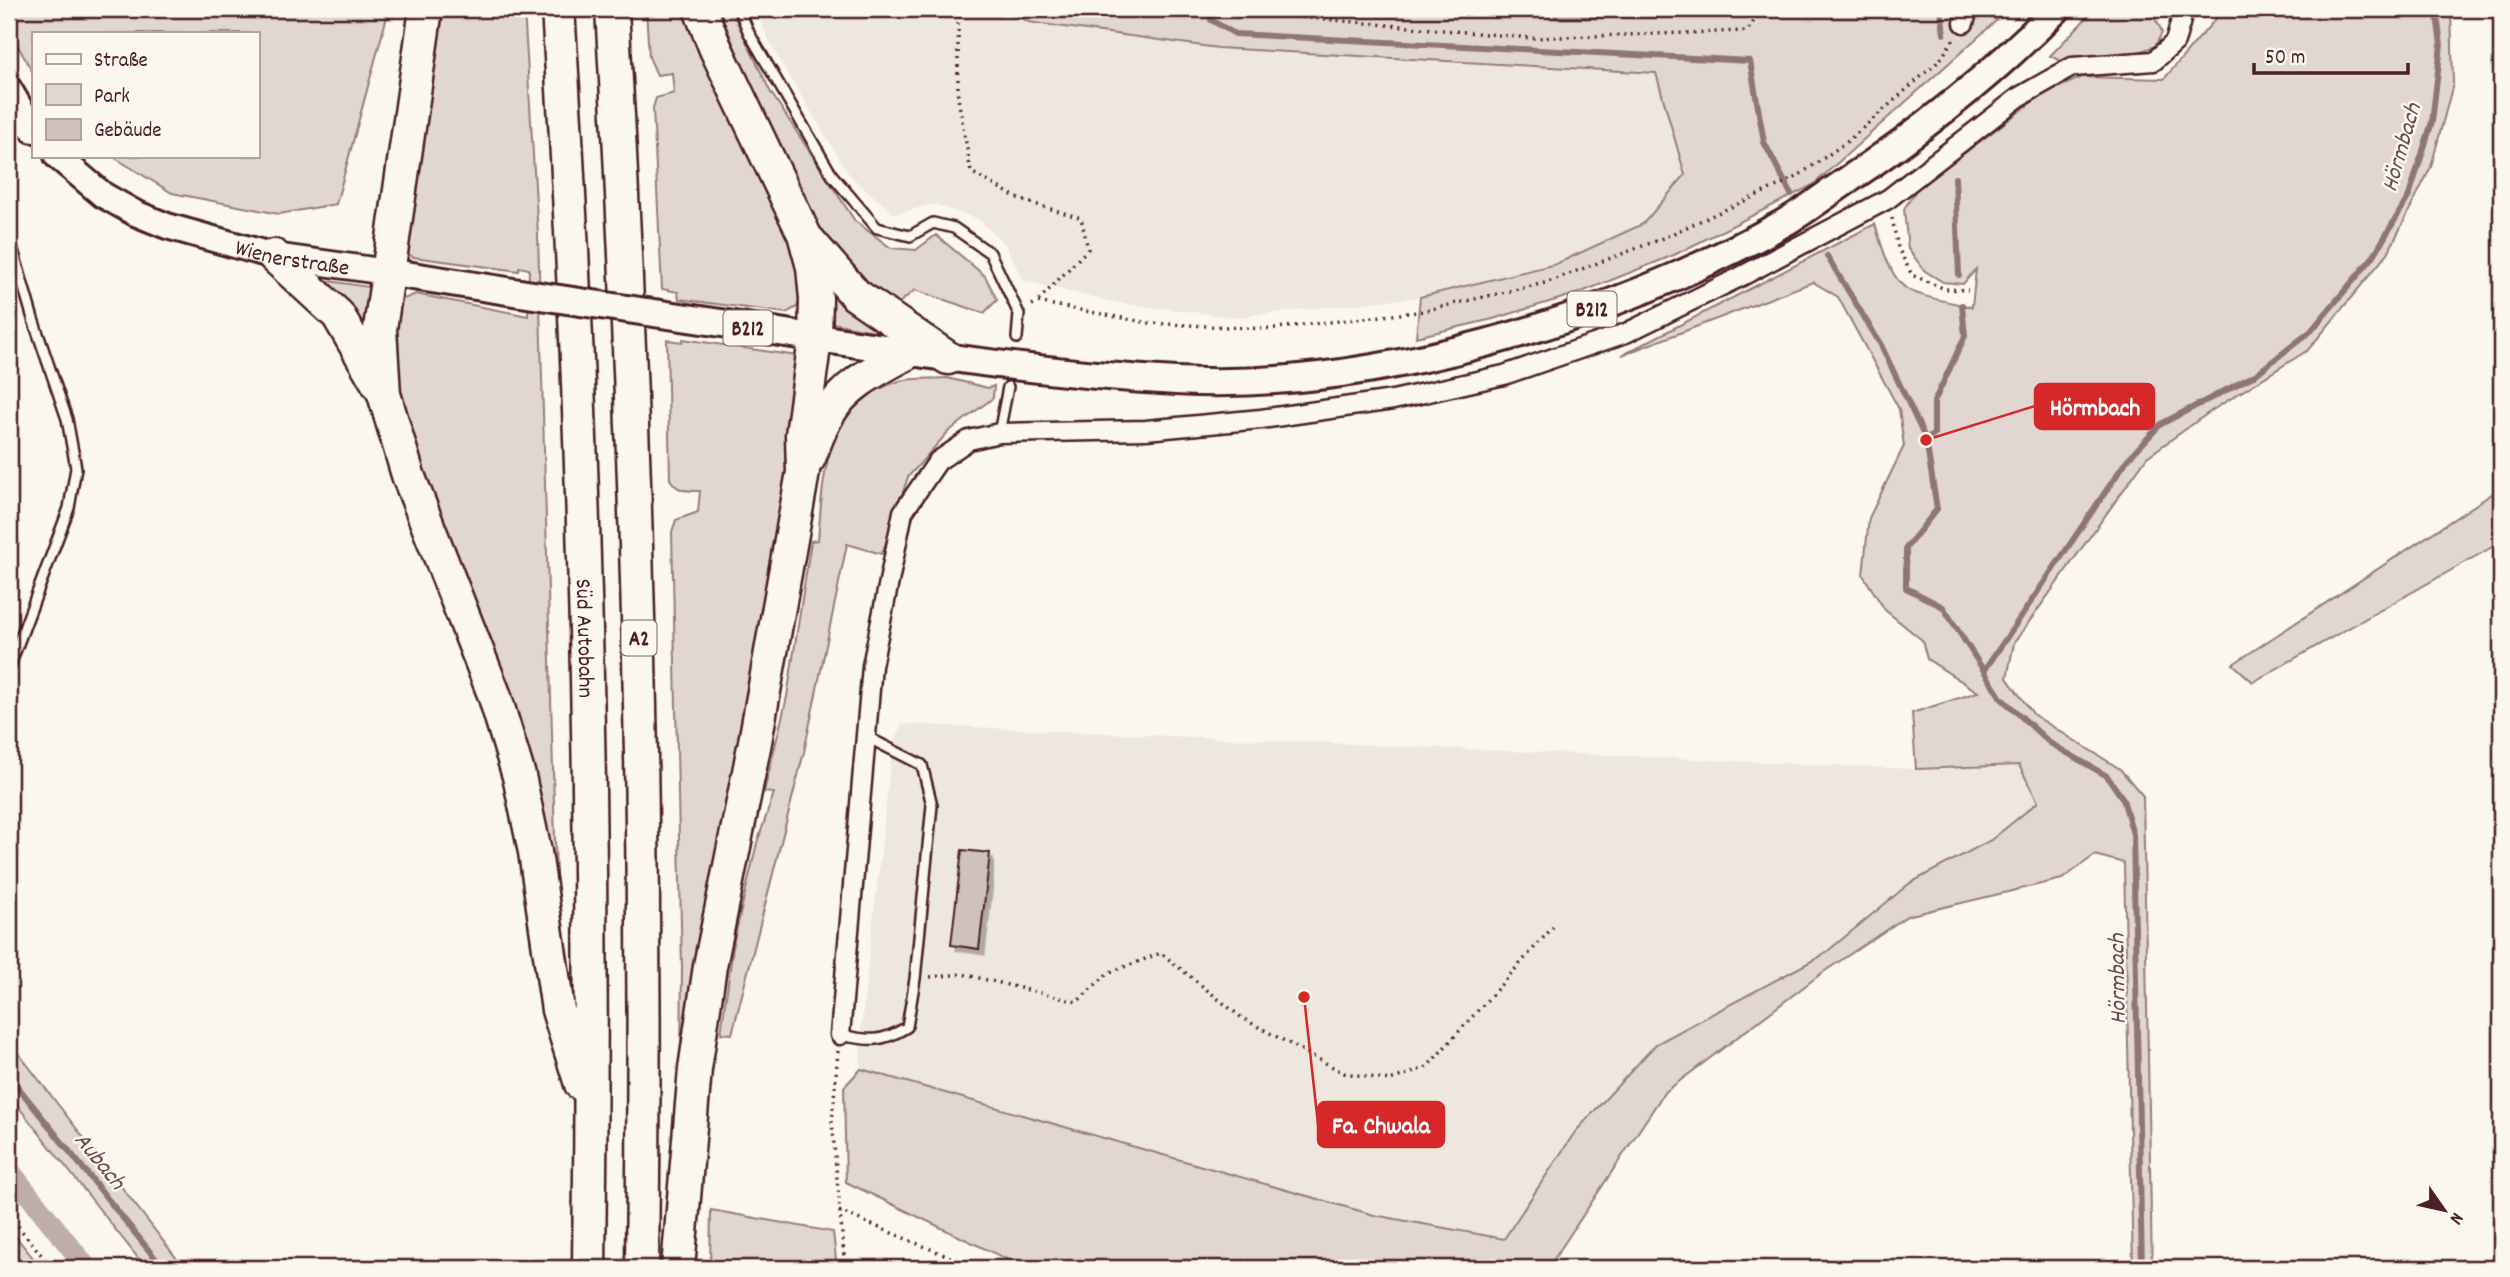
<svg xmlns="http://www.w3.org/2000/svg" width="2510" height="1277" font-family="Dekko,sans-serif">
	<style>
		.built { fill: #eee7de }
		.green { fill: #e2d7d0; stroke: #967b7e; stroke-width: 2 }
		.water { fill: #bfadaa; stroke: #907477; stroke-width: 2 }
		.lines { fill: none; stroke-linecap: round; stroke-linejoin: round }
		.stream { stroke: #907477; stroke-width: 6 }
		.canal { stroke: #bfadaa; stroke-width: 21 }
		.building { fill: #cfc2bc; stroke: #4a1f2b; stroke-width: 2; filter: url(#shadow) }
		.lane-casing { stroke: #4a1f2b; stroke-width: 14 }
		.street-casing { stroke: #4a1f2b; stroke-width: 23 }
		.secondary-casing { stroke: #4a1f2b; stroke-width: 30 }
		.primary-casing { stroke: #4a1f2b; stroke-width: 32 }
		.highway-casing { stroke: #4a1f2b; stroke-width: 37 }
		.path { stroke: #4a1f2b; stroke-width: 3.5; stroke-dasharray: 2 5; stroke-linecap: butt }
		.lane { stroke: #fbf7ec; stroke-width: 9 }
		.street { stroke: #fbf7ec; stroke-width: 18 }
		.secondary { stroke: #fbf7ec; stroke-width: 24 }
		.primary { stroke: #fbf7ec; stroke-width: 26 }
		.highway { stroke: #fbf7ec; stroke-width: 32 }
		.primary-bridge-casing { stroke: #4a1f2b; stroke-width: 32; stroke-linecap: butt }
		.primary-bridge { stroke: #fbf7ec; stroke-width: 26 }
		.labels { text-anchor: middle; stroke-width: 5; stroke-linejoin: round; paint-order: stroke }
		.shield { fill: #fbf7ec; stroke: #7f6065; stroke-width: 2 }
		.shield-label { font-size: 21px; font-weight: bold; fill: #4a1f2b }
		.street-label { font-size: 23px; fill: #4a1f2b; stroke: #fbf7ec }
		.water-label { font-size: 24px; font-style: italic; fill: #6d4a51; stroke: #fbf7ec }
		.leader { fill: none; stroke: #d62828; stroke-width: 2.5 }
		.callout-dot { fill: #d62828; stroke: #fbf7ec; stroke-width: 2.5 }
		.callout { fill: #d62828; stroke: #d62828; stroke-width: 2.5 }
		.callout-label { font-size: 24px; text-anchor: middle; font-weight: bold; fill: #fff }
	</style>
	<defs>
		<filter id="shadow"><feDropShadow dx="5.5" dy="5.5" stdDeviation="0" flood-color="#0004"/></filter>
	</defs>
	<rect width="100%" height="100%" fill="#fbf7ec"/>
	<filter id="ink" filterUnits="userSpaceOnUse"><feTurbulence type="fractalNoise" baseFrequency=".0143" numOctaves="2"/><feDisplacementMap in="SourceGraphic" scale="14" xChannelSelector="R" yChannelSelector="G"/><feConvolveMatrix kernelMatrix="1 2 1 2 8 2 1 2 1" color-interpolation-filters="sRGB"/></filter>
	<g filter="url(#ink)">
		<!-- built -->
		<path class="built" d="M754 9H1005L1028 22 1218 48 1656 73 1686 175 1643 224 1556 264 1420 297 1235 317 1118 303 1023 281 1005 244 978 219 934 204 895 214 850 176 777 56Z
			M902 724 1916 769 2019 765 2039 801 1991 840 1910 883 1823 955 1656 1044 1575 1132 1504 1239 1374 1215 861 1069 860 1039 892 750Z"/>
		<!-- green -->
		<path class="green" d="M9 9H389L336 204 279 214 172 193 112 156H257V33H33V73L10 32Z
			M437 9H524L538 235 556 876 547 842 427 496 397 389 395 314 401 300 416 294 528 316 529 269 519 267V271L413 257 404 251Z
			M646 9H684L704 57 795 245 802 294 797 307 786 313 679 299 678 292 662 289 653 108 656 98 674 93 672 73 657 75 649 57Z
			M719 9H731L770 91 855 221 891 248 916 250 936 235 985 276 997 300 984 313 915 290 894 307 833 252 773 140Z
			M1005 9H1985L1997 20 1813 185 1674 255 1579 293 1493 319 1416 337 1420 297 1556 264 1643 224 1685 175 1656 73 1218 48 1028 22Z
			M2095 9C2124 9 2152 0 2162 33L2155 46 2131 55 2061 61 2050 56Z
			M2224 9H2451L2453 84 2431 167 2388 253 2308 350 2211 411 2147 457 2014 643 2007 678 2034 715 2120 769 2143 796 2152 1268H2133L2124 863 2095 855 2062 879 1907 916 1822 973 1664 1093 1548 1268H1025L846 1182 844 1087 861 1069 1374 1215 1504 1239 1575 1132 1656 1044 1823 955 1910 883 1991 840 2038 802 2019 765 1916 769 1912 713 1978 692 1927 659 1922 640 1885 610 1863 575 1869 518 1904 446 1899 409 1838 297 1813 282 1622 355 1875 224C1881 243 1889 277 1907 289 1921 298 1956 303 1972 307L1976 269 1963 284 1943 282 1925 271 1908 249 1904 209 1916 190 2040 96 2082 77 2164 79Z
			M316 279 375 288 371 349Z
			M834 284 885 328 883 333 828 322 826 292Z
			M683 339 797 356 803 368 723 850 681 1057 682 968 672 532 676 520 698 512 700 491C686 491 678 492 670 479L667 340 682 342Z
			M947 378 988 388 994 386 993 398 948 432 908 477 882 554 847 544 804 752 732 1034 721 1033 734 940 757 843 774 793 764 792 787 697 811 541 818 540C823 484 823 412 884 387 890 385 897 381 904 380 918 378 933 379 947 378Z
			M2501 488V542L2253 682 2233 664Z
			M9 1041 184 1268H146L9 1095Z
			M711 1210 833 1232 837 1268H710Z
			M9 1228 41 1268H9Z"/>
		<!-- water -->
		<path class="water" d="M1555 9H1741V16L1555 17Z"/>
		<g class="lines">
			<!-- stream -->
			<path class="stream" d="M1941 9 1944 34
				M1211 20 1235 34 1750 61 1764 142 1791 194
				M1955 178 1959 275
				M1827 256 1881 345 1926 440 1937 509 1906 548V588L1943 607 1984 671
				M1926 440 1934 434V402L1965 336 1962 305
				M9 1076 163 1268
				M2142 1268 2133 834 2123 799 2107 776 2050 743 2001 698 1984 671 2127 460 2161 424 2255 375 2311 331 2373 257 2409 196 2432 122 2441 45 2436 9"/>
			<!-- canal -->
			<path class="canal" d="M9 1170 87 1268"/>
		</g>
		<!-- building -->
		<path class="building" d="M962 850 990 853 979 949 951 945Z"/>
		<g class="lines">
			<defs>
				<path id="lane" d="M739 9 749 33 832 175 877 228 910 236 933 223 954 228 990 253 1019 314 1017 338
					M9 138 26 124
					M9 236 33 319 67 419 76 468 69 508 9 668
					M999 433 1008 387
					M840 1035C869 1041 881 1043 907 1027L915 979 932 805 922 765 865 736"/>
				<path id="street" d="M1964 23 1968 9
					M840 1035 872 666 903 512 938 461 969 440 999 433 1146 430 1261 419 1393 400 1504 375 1626 333 1740 277 1888 199 2019 97 2072 67 2154 61 2175 42 2183 13 2179 9"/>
				<g id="secondary">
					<path d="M9 89 33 130"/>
					<path id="s1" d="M57 156 103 195 135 213 167 226 274 256 387 272"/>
				</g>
				<path id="primary" d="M387 272 520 293
					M647 312C823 337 998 371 1176 381 1371 392 1612 319 1782 224 1804 212 1824 196 1845 182 1921 131 1993 74 2057 9"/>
				<g id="highway">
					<path d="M426 9 380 329 384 394 408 475 494 694 519 776 535 852 558 1010 581 1084"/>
					<path id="s2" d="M558 9C586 428 595 848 589 1268"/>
					<path d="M612 9C637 428 648 848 642 1268"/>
					<path d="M809 241 856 295 948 358"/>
					<path d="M274 256 338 315 380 387"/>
					<path d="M809 458C815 443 820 427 829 413 846 384 878 369 907 353"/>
					<path d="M678 1268 695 1069 710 966 755 742 803 472 802 435 815 339 816 299 813 267 804 234 715 47 700 9"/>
				</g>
			</defs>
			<!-- lane casing -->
			<use href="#lane" class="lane-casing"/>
			<!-- street casing -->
			<use href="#street" class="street-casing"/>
			<!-- secondary casing -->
			<use href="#secondary" class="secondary-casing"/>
			<!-- primary casing -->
			<use href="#primary" class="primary-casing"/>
			<!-- highway casing -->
			<use href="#highway" class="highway-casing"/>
			<!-- path -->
			<path class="path" d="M958 9V98L971 172 1021 200 1081 218 1088 249 1037 302
				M1212 9 1531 38 1747 31 1762 9
				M1892 218 1898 248 1912 275 1945 289 1968 290
				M1032 305 1037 302 1149 323 1267 329 1418 312 1545 283 1656 241 1795 178 1848 141 1940 60 1955 37
				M930 977 963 974 1077 1002 1108 973 1161 953 1242 1018 1344 1073 1390 1080 1427 1067 1553 927
				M838 1051 832 1122 845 1268
				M839 1211 976 1268
				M9 1215 52 1268"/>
			<!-- lane -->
			<use href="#lane" class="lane"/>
			<!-- street -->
			<use href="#street" class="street"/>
			<!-- secondary -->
			<use href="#secondary" class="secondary"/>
			<!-- primary -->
			<use href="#primary" class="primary"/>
			<!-- highway -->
			<use href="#highway" class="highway"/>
			<defs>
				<path id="primary-bridge" d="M520 293 647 312"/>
			</defs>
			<!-- primary-bridge casing -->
			<use href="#primary-bridge" class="primary-bridge-casing"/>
			<!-- primary-bridge -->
			<use href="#primary-bridge" class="primary-bridge"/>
		</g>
	</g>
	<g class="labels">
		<!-- shield labels -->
		<g class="shield">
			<rect x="1567.5" y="291.5" width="49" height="35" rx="5"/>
			<rect x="723.5" y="310.5" width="49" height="35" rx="5"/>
			<rect x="621.5" y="620.5" width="35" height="35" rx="5"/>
		</g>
		<g class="shield-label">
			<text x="1592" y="316">B212</text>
			<text x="748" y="335">B212</text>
			<text x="639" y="645">A2</text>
		</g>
		<!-- street labels -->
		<g class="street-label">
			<text dy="8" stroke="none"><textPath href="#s1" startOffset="261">Wienerstraße</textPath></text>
			<text dy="8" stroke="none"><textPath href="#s2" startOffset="630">Süd Autobahn</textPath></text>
		</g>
		<!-- water labels -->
		<g class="water-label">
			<text transform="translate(2400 147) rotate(-74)" y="8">Hörmbach</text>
			<text transform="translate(2116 979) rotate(-91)" y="8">Hörmbach</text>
			<text transform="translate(101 1160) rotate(51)" y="8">Aubach</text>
		</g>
	</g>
	<!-- callouts -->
	<path class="leader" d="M1926 440L2035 406M1304 997L1318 1124"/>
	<g class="callout-dot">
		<circle cx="1926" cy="440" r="7"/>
		<circle cx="1304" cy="997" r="7"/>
	</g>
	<g class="callout">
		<rect x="2035" y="384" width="119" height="45" rx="7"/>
		<rect x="1318" y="1102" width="126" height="45" rx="7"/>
	</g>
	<g class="callout-label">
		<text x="2095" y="415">Hörmbach</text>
		<text x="1381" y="1133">Fa. Chwala</text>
	</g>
	<!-- margin -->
	<rect width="2510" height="1277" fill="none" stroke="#fbf7ec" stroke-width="35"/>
	<rect x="18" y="18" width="2475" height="1242" fill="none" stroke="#4a1f2b" stroke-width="2.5" filter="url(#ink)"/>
	<!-- legend -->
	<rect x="32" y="32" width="228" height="126" fill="#fbf7ec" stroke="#b4a19f" stroke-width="2"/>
	<rect x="46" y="54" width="35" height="10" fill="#fbf7ec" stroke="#b4a19f" stroke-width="2"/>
	<text x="94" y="66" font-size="21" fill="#4a1f2b">Straße</text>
	<rect x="46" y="84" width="35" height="21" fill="#e2d7d0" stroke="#b4a19f" stroke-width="2"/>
	<text x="94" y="102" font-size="21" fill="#4a1f2b">Park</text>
	<rect x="46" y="119" width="35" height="21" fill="#cfc2bc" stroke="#b4a19f" stroke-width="2"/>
	<text x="94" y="136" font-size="21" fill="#4a1f2b">Gebäude</text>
	<!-- north arrow -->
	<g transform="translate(2444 1210) rotate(124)" stroke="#fbf7ec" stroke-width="5" paint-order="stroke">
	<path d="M0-5L12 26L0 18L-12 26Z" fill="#4a1f2b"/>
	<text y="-10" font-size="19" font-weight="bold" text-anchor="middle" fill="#4a1f2b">N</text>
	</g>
	<!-- scale -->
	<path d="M2254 63v10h154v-10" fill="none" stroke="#4a1f2b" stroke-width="3.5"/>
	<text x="2265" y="63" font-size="21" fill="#4a1f2b" stroke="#fbf7ec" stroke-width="5" paint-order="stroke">50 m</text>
</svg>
